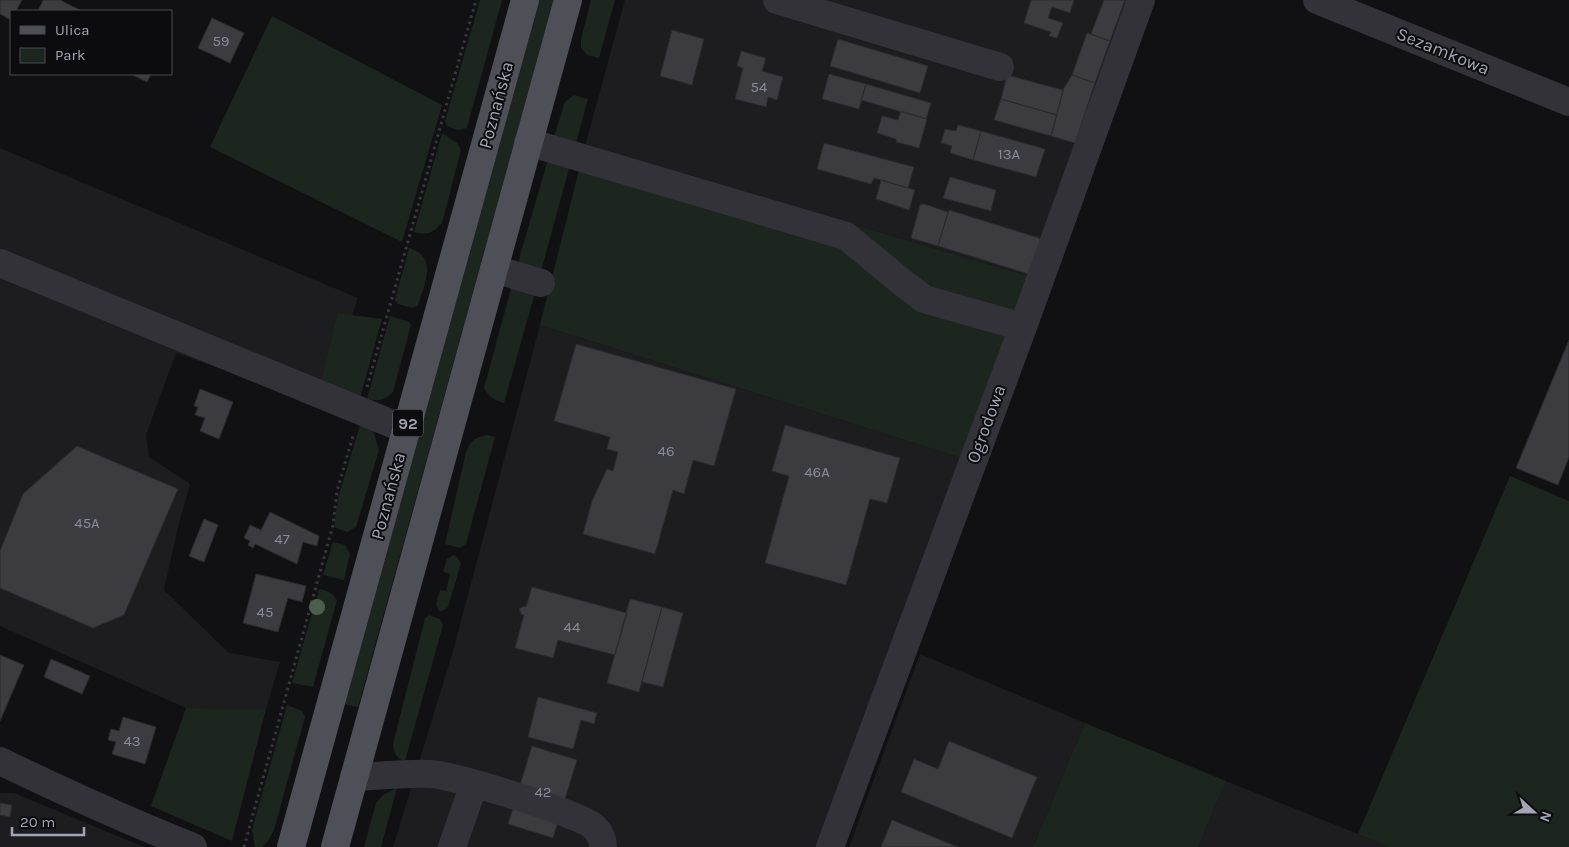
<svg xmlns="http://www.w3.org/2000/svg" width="1569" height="847" font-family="Karla,sans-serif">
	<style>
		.built { fill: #1d1d20 }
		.green { fill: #1d251f }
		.building { fill: #3b3b40; stroke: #2b2b2f }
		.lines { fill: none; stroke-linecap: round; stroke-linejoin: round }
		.path { stroke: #38393f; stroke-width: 3; stroke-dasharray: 2.5 4; stroke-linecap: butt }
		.minor { stroke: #323238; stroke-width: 28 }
		.major { stroke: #4e4f57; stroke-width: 28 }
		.tree { fill: #4a5f4e }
		.labels { text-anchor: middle; stroke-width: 4; stroke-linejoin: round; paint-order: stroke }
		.number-label { font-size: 15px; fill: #888b97 }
		.shield { fill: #0c0c0e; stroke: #757882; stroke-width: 1 }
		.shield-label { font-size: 16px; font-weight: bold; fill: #a2a6b4 }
		.street-label { font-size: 18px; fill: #a2a6b4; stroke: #0c0c0e }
	</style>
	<rect width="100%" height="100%" fill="#111113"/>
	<!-- built -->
	<path class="built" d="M625 0H1127L1032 277 585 146Z
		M0 148 358 298 322 404 176 353 146 435 149 457 190 484 178 527 164 590 229 653 280 662 266 709 186 708 0 626Z
		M540 325 965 459 821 847H393L453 651Z
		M920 654 1085 723 1033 847H849Z
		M1226 781 1358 834 1388 847H1198Z
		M0 793H14L144 847H0Z"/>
	<!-- green -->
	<path class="green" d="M480 0H502L467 128 458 130 447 126 445 121Z
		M537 0H554L358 707 344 704Z
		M591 0H615L599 58 587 55 581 48V39Z
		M272 16 442 105 402 242 210 147Z
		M574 95 588 99 575 147 553 140 565 102Z
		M442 133 457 143 461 150 442 223C432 233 428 236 414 232Z
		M585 146 1032 277 965 459 540 325Z
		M555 160 570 165 540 275 518 267 521 252 547 163Z
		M409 248C439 257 424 284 418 306L412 308 398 304 395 300Z
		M512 285 536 289 504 403C494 400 489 397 484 388Z
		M338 313 382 319 360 398 321 382Z
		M390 316 409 322 411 325 393 392C384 401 378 401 367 399Z
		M360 425 373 430 379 450 356 527 347 532 334 527 338 498Z
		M487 435 495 437 466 544 460 548 445 544 466 452C471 440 475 438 487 435Z
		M1510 476 1569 501V847H1388L1358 834Z
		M333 542 345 545 350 554 344 580 323 575Z
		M454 555 457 557 461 563 448 607 442 611H439L436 604 440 590 446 591 450 574 443 572 447 559Z
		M319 589C327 590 332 593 337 600L313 687 292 683Z
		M429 615 440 619 443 625 405 761C396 759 394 753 393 744L425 618Z
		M287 705 302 711 305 717 274 830 268 841 262 847H255L252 830Z
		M186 708 266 709 232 841 151 806Z
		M1085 723 1226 781 1198 847H1033Z
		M397 788 381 847H364L376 803 383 795Z"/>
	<!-- building -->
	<path class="building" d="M0 0H22L16 11H11V20L0 14Z
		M43 0H60L82 11H38Z
		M1031 0H1074L1070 13 1052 7 1048 18 1063 23 1057 38 1049 36 1051 32 1024 23Z
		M1104 0H1125L1110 41 1091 34Z
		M212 18 244 33 230 63 198 48Z
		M672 30 704 39 692 85 660 76Z
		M1087 33 1110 41 1095 83 1072 75Z
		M838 39 928 66 920 93 830 66Z
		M741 51 766 58 762 71 783 77 777 100 768 97 766 107 735 99 743 68 737 66Z
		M131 74H151L147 82Z
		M829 74 866 84 859 109 822 99Z
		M1007 75 1063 90 1057 115 1001 99Z
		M1072 75 1095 83 1075 143 1051 136 1063 90Z
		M866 84 931 103 926 119 861 100Z
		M1001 99 1057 115 1051 136 994 120Z
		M901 111 927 119 919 148 896 142V139L877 133 882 116 898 120Z
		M958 125 981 131 973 160 950 153 952 146 941 143 945 129 956 131Z
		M981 131 1045 149 1036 177 973 160Z
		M824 143 914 167 908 188 874 178 871 184 817 169Z
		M950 177 996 190 991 211 943 198Z
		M881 180 915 190 909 210 876 199Z
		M924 204 948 212 938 246 911 238 920 205Z
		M949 210 1039 238 1042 242 1032 275 938 246Z
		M1569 340V457L1558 485 1516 468Z
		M576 344 736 389 714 466 693 460 684 494 673 490 655 554 583 534 592 501 607 469 613 471 618 452 607 449 610 437 554 421Z
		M200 389 233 402 219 439 200 431 205 418 195 415 198 407 194 406Z
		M785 425 900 458 887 503 870 499 846 585 765 563 789 476 772 471Z
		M77 446 178 489 124 615 93 628 0 588V551L23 494Z
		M270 512 319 536 317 546 303 542 297 564 255 544 253 548 248 545 250 541 244 538 250 525 261 530Z
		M204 519 218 525 204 562 189 556Z
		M256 574 306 586 302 602 288 598 278 632 243 623Z
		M532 587 627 613 615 655 558 640 553 658 515 648 524 615 521 614 519 609 524 606 526 607Z
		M630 599 662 607 639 692 607 683Z
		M662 607 683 613 663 687 642 682Z
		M0 655 24 665 0 721Z
		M51 659 90 676 82 694 44 677Z
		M538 697 597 713 594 724 581 720 573 749 528 737Z
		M123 717 156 727 145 764 112 754 116 742 108 740 111 729 119 731Z
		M949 741 1037 777 1012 838 901 792 914 759 938 769Z
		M532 746 577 760 553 838 508 824Z
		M0 803 12 805 10 817 0 815Z
		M892 820 958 847H881Z"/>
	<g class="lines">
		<!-- path -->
		<path class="path" d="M367 387 476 0
			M244 847 333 525 337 491 353 436"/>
		<!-- minor -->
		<path class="minor" d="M777 0 1000 67
			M1317 0 1569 102
			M528 142 846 236 903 283 924 299 1023 327
			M0 263 407 430
			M494 269 541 283
			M0 761C64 792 128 821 193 847
			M354 777C380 776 406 773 431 774 452 775 582 814 594 827 600 833 603 839 603 847
			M452 847 474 784
			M830 847 1023 327 1141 0"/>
		<!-- major -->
		<path class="major" d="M291 847 525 0
			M335 847 568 0"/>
	</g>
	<!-- trees -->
	<circle class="tree" cx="317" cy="607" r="8"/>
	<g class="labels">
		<!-- number labels -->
		<g class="number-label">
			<text x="221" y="46">59</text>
			<text x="759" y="92">54</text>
			<text x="1009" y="159">13A</text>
			<text x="666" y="456">46</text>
			<text x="817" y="477">46A</text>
			<text x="87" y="528">45A</text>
			<text x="282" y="544">47</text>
			<text x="265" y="617">45</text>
			<text x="572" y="632">44</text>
			<text x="132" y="746">43</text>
			<text x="543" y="797">42</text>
		</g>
		<!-- shield labels -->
		<rect class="shield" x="393" y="409.5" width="30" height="27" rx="4"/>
		<g class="shield-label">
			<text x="408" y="429">92</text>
		</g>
		<!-- street labels -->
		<g class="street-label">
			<text transform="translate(1443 51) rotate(22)" y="6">Sezamkowa</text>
			<text transform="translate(496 105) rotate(-75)" y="6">Poznańska</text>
			<text transform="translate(986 424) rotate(-70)" y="6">Ogrodowa</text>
			<text transform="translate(388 496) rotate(-75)" y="6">Poznańska</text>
		</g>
	</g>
	<!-- legend -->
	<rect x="10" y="10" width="162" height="65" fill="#0c0c0e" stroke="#484a50"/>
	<rect x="20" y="26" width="25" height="8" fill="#4e4f57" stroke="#484a50"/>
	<text x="55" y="35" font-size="15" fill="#a2a6b4">Ulica</text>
	<rect x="20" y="48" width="25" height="15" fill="#1d251f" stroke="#484a50"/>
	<text x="55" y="60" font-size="15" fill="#a2a6b4">Park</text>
	<!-- north arrow -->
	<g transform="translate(1534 812) rotate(111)" stroke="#0c0c0e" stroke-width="4" paint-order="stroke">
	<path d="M0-4L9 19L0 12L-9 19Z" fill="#a2a6b4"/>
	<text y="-8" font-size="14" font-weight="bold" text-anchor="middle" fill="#a2a6b4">N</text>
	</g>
	<!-- scale -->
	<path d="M12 827v8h72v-8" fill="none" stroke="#a2a6b4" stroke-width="2.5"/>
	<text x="20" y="827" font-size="15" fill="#a2a6b4" stroke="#0c0c0e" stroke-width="4" paint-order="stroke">20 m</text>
</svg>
